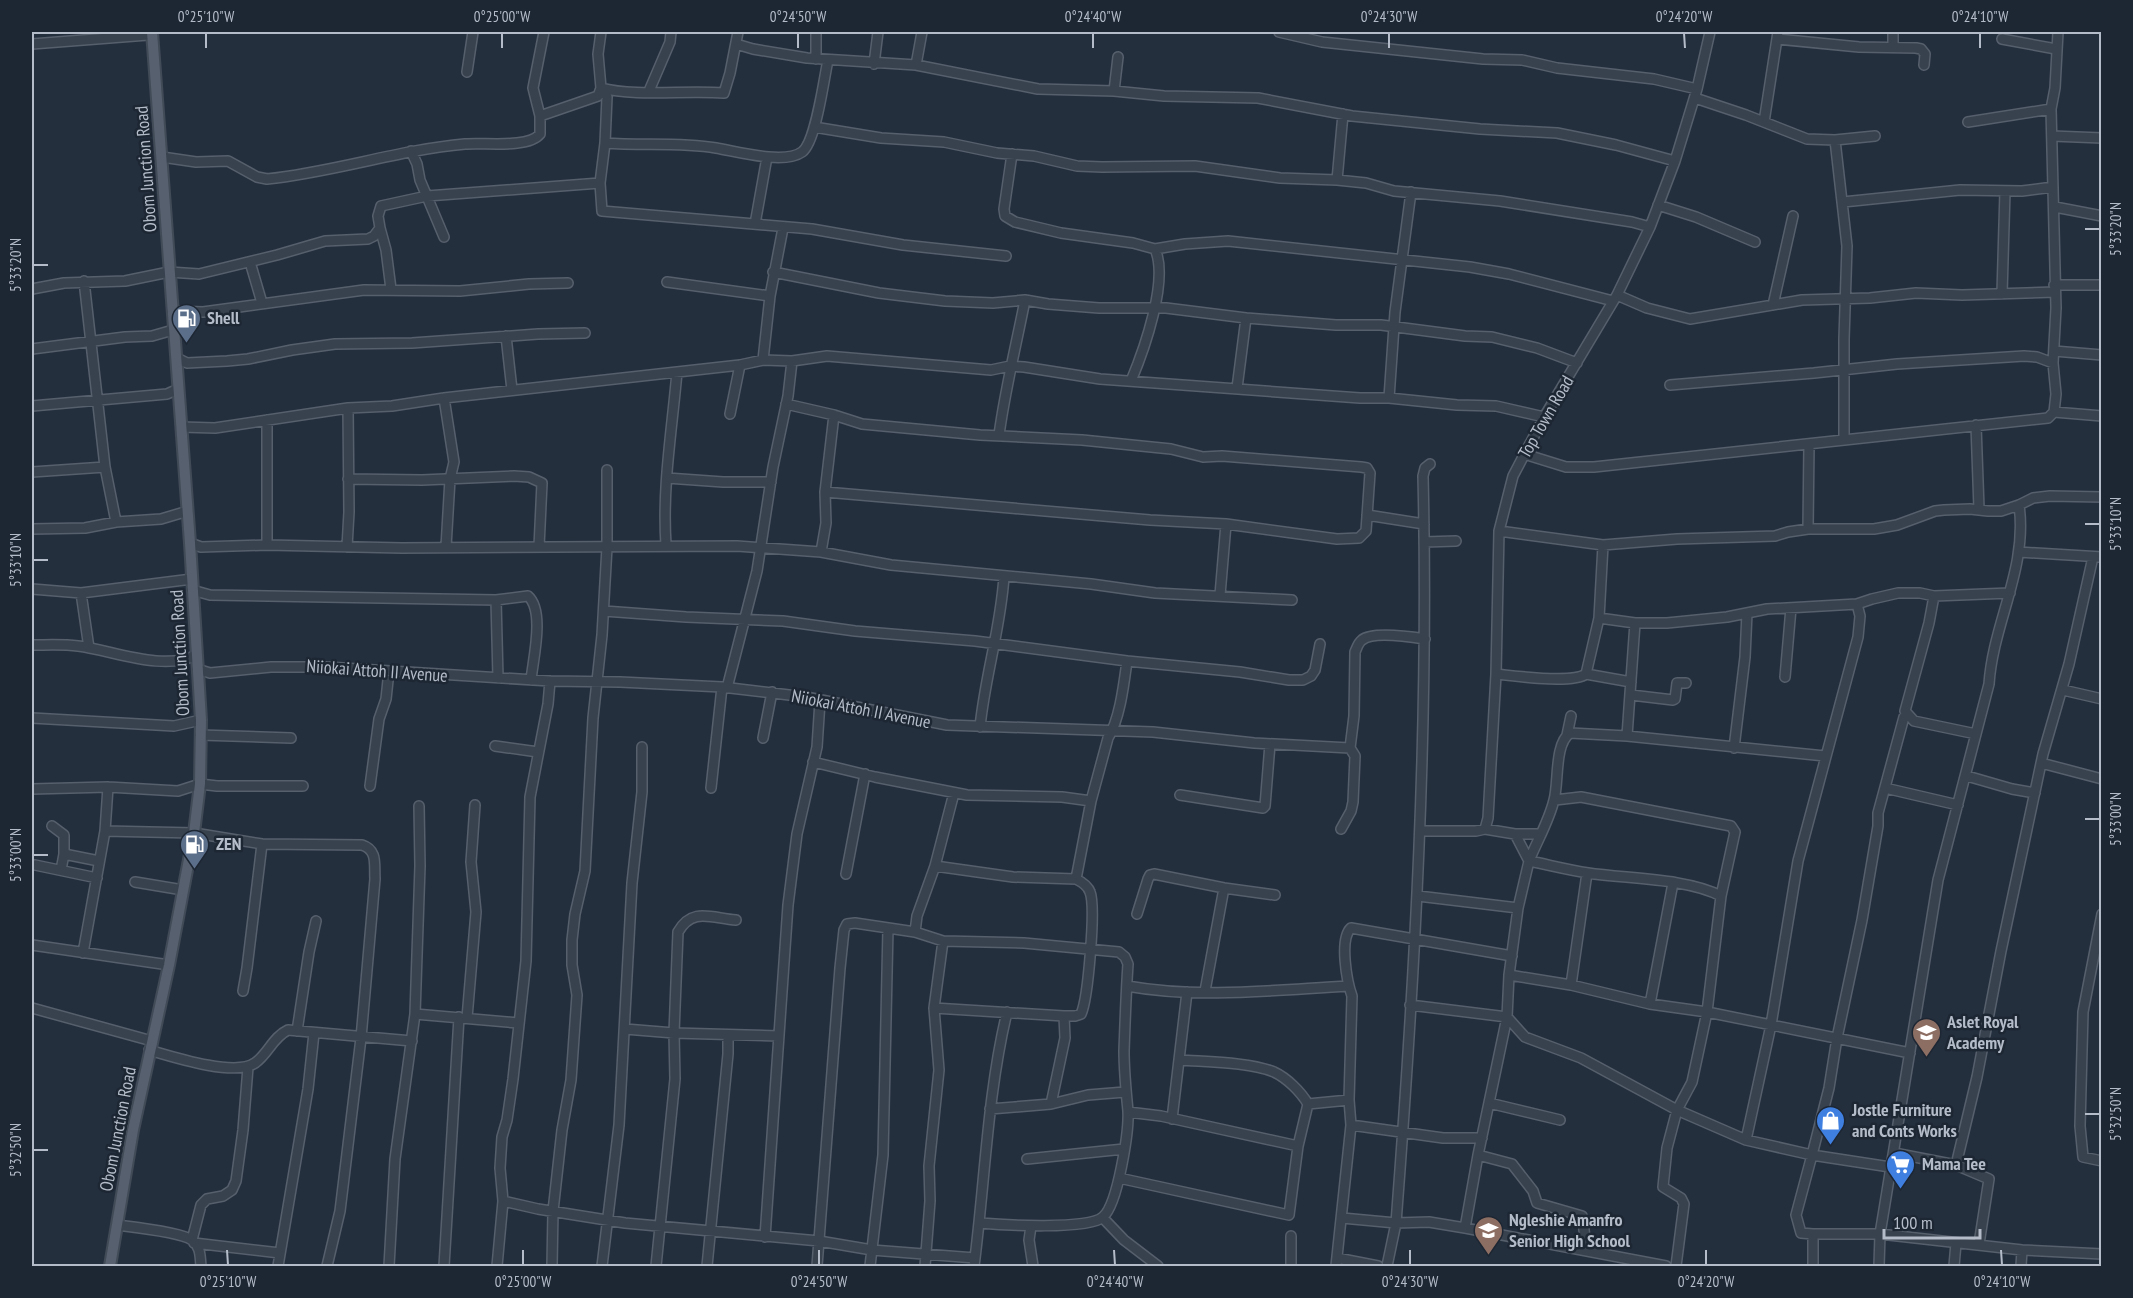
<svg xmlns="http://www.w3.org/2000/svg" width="2133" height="1298" font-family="'PT Sans Narrow',sans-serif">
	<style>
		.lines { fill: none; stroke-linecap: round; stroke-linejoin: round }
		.minor-casing { stroke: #565f6c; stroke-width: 12 }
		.major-casing { stroke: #414a57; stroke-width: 14 }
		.minor { stroke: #38414e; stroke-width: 9 }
		.major { stroke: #56606e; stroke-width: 10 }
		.ticks { fill: none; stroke: #b4bcc9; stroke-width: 2 }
		.labels { text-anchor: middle; stroke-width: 5; stroke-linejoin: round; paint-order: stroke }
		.street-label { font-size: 18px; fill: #b4bcc9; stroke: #1d2633 }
		.poi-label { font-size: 18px; font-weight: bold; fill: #b4bcc9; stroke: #1d2633; text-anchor: start }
		.neatline { fill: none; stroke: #b4bcc9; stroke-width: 2 }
		.ticks-label { font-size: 15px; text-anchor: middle; fill: #b4bcc9 }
	</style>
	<rect width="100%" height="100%" fill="#242f3e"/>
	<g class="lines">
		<defs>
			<path id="minor" d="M816 32V59
				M1279 32 1322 42 1483 59 1522 60 1557 68 1654 79 1697 89
				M1777 39 1859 47 1916 48 1921 49 1925 54 1924 65
				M2002 39 2056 49
				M32 44 135 36 148 35 151 32
				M736 44 753 49 807 58 916 65 1038 89 1114 91 1164 96 1258 98 1352 116 1480 129 1557 133 1616 145 1675 161
				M1893 46V32
				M874 64 878 32
				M916 65 922 32
				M467 72 473 32
				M601 88 607 97 605 143 600 183 602 211 812 229 903 245 1006 256
				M601 88C636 97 685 90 724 93L730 73 738 32
				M649 91 670 42 671 32
				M1114 91 1118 57
				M1695 98 1746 115 1807 139 1835 140 1875 136
				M540 116 533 88 544 32
				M1764 122 1778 32
				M1968 122 2051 109
				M814 127 881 138 944 142 997 153 1034 156 1077 166 1102 167 1195 166 1280 178 1337 180 1366 183 1394 191 1500 201 1632 222 1650 227
				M2052 136 2102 138
				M1835 140 1847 246 1844 339V440
				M605 143C642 146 679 142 716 148 735 151 784 165 802 152 816 142 824 78 828 60
				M411 151 417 164 420 180 444 237
				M1012 154 1004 209 1005 216 1015 222 1061 233 1133 243 1155 249 1185 244 1228 241 1470 267 1509 274 1613 301
				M162 157 196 162 228 161 257 177 267 179C334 172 398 150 465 144 483 142 528 149 540 134V116L598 96 601 88 598 54 601 32
				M1337 180 1343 114
				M1843 202 1960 190 2022 191 2053 187
				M1658 205 1696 217 1755 242
				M2055 207 2102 216
				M755 224 767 157
				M380 228 386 250 391 289
				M250 262 262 303
				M773 272 879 293 945 301 993 303 1025 300 1048 304 1099 308H1166L1246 318 1336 325H1381L1465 336 1492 337 1537 348 1577 363
				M84 281 105 467 116 522
				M667 282 770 296
				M2054 285H2102
				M32 289 64 283 125 281 169 272 199 274 277 255 325 241 368 239 374 236 380 228 378 216 381 206 427 196 600 183
				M2002 294 2005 191
				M1617 295 1647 308 1690 319 1802 300 1870 298 1916 293 1962 295 2055 292
				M1773 305 1793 216
				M172 311 203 312 364 290 460 291 529 284 568 283
				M506 336 512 390
				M32 349 125 337 152 336 173 330
				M2054 351 2102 355
				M177 358 187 363 227 361 248 359 292 350 335 344 412 343 538 334 585 333
				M763 360 770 296 783 228
				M1131 381C1144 350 1169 280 1155 249
				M1670 385 1814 373 1897 364 2024 356 2037 357 2053 363
				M1237 388 1246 318
				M444 398 454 462 450 479 446 547
				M1389 398 1395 312 1411 192
				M32 406 167 394 178 389
				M2054 412 2102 416
				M730 414 740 365
				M1976 425 1979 509
				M181 427 215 428 348 408 392 406 444 398 740 365 763 360 792 361 827 356 991 370 1010 366 1024 367 1100 379 1360 398H1389L1457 405 1496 406 1544 417
				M999 435C1005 390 1016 346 1025 300
				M1524 454 1566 467H1594L2048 418 2054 412 2056 394 2053 363 2056 308 2051 109 2055 88 2058 32
				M32 472 105 467
				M667 478 723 482H771
				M348 479 422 480 514 476 529 477 542 483 539 547
				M825 492 834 415
				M1367 515 1424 524
				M32 529 85 528 116 522 161 519 188 511
				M1808 529 1809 445
				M1499 531 1603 545 1677 539 1775 536 1788 532 1808 529H1874L1897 525 1935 511 1944 510 1970 509 1988 511H2001L2019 505 2033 498 2050 496 2102 497
				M1424 542 1456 541
				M190 543 201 547 267 545 402 548 737 546 821 552 826 523 825 492 1150 520 1226 524 1337 539 1359 538 1366 531 1370 473 1367 468 1361 467 1222 456 1203 457 1171 449 1082 440 980 435 862 424 834 415 786 404
				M267 545V420
				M666 545C662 487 672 430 677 372
				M347 547 349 512 348 408
				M821 552 891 565 1091 584 1155 593 1292 600
				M2019 552 2102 557
				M32 589 81 593 192 579
				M192 590 210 595 496 600 528 596C545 611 533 659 531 680
				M81 593 89 648
				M1220 595 1226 524
				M1934 596 1929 623 1905 711 1914 721 1976 734
				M496 600 498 678
				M604 611 686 617 783 621 855 631 975 641 1127 661 1240 672 1289 680H1303L1311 676 1315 670 1320 644
				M1599 618 1635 623H1667L1727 617 1767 609 1857 604 1872 599 1898 593H1920L1934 596 2010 593
				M32 645C47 645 63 644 78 646 112 650 164 672 196 655
				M197 669 210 673 271 667H327L550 681 620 682 722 687 806 697 947 725 1153 732 1254 743 1350 748 1354 716 1355 652C1357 648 1358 643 1362 640 1373 631 1412 637 1425 639
				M1496 674C1515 676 1572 684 1586 674L1599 618 1603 545
				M1586 674 1631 682
				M1785 677 1791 608
				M727 688 757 571 773 467 788 396 792 361
				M2063 690 2102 699
				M1631 695 1673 700 1675 699 1677 683H1686
				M32 718 174 726 201 720
				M980 727C985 676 1001 627 1004 576
				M200 735 291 738
				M1567 735 1571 716
				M1627 736 1635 623
				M763 738 772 692
				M495 746 538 752
				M1734 748 1745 657 1747 613
				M813 762 875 777 967 795 1062 797 1091 801
				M2041 763 2102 779
				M1967 776 2012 789 2035 793
				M370 786 379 719 386 699 389 671
				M711 788 722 687
				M1885 788 1958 805
				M32 789 108 787 178 791 200 784 217 786H303
				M1180 795 1263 808 1265 806 1270 744
				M1555 800 1581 797 1731 826 1735 832 1721 896 1707 1012 1692 1082 1677 1110 1667 1148 1663 1187 1681 1198 1684 1204 1676 1266
				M52 826 64 835V854L61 870
				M1341 829 1351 811 1353 802 1355 756 1350 748
				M1485 829 1488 818 1496 674 1499 531 1513 476 1544 417 1617 295 1650 227 1675 161 1697 89 1710 32
				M105 831 194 833 262 844 362 845C378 850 374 865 375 879L361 1038 340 1211 327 1266
				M1420 831H1476L1485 829 1515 834H1541
				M64 854 99 861
				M35 865 97 878
				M935 866 954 793
				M846 874 865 774
				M1076 879 1091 801 1108 738C1120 719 1124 683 1127 661
				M135 882 183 890
				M1418 896 1518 908
				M1721 896C1686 878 1628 879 1588 873 1569 870 1549 865 1529 861 1537 841 1549 821 1554 800 1559 783 1554 744 1570 733L1627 736 1825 756
				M1137 914 1148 879 1150 875 1154 874 1224 888 1275 895
				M2102 914 2083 1012 2080 1126 2083 1157 2102 1161
				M915 932 917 916 935 866 1013 877 1076 879C1082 882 1088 886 1090 892 1096 907 1088 999 1081 1014L1075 1016H1064L934 1008
				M32 945 169 965
				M83 953 105 831 108 787
				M1509 975 1571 985 1650 1004 1707 1012 1910 1053
				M1571 985 1587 873
				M1127 986C1199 999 1275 990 1348 986
				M243 991 247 968 262 844
				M1205 991 1224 888
				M1650 1004 1673 883
				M1410 1005 1507 1017 1525 1037 1581 1058 1677 1110 1746 1140 1812 1155 1796 1215 1801 1233 1813 1234V1266
				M32 1008 152 1041
				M415 1014 518 1023
				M467 1018 476 912 471 862 475 805
				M625 1029 674 1033 779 1036
				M297 1031 309 952 316 921
				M149 1050C173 1057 235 1077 255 1063 268 1054 273 1037 288 1030L412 1041
				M1180 1060C1206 1062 1250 1062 1274 1072 1287 1078 1301 1092 1308 1104
				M1489 1103 1560 1120
				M1051 1104 1065 1038 1064 1016
				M990 1109 1051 1104 1088 1095 1125 1092
				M1128 1112 1161 1116 1298 1146
				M1172 1119 1187 992
				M1351 1125 1443 1138H1482
				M1746 1140 1771 1025 1798 861 1858 637 1860 616 1857 604
				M1894 1153 1956 1165 1989 1179 1979 1244
				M1478 1155 1512 1164 1533 1191 1537 1203 1582 1216 1587 1251
				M1027 1159 1124 1149
				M1956 1165 1977 1077 2001 951 2043 754 2069 664 2093 557
				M1890 1167 1812 1155 1829 1088 1837 1038 1862 920 1878 826V813L1904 717 1907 714
				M1119 1178 1289 1215 1298 1146 1308 1104 1349 1100
				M503 1201 538 1209 625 1223 819 1241 872 1250 975 1258
				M1103 1218 1124 1240 1158 1266
				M1342 1218 1396 1223 1429 1222 1465 1228 1666 1266
				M117 1225C133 1227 181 1232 192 1240 201 1247 200 1257 201 1266
				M1031 1226 1029 1240 1033 1266
				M1465 1228 1478 1155 1507 1017 1509 975 1518 908 1529 861 1515 834
				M1813 1234H1880L2022 1250 2102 1254
				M1291 1236V1266
				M765 1237 788 905 797 834 817 747 820 701
				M192 1240 201 1205 207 1199 223 1196 232 1190 236 1181 243 1130 248 1067
				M194 1243 280 1253
				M1337 1258 1378 1266
				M278 1266 308 1089 314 1033
				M389 1266 395 1159 415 1014 420 866 419 806
				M444 1266 459 1017
				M497 1266 503 1201 500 1168 502 1137 507 1120 513 1079 526 961 530 797 548 704 550 681
				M552 1266 553 1211 562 1130 571 1080 577 995 572 965V940L575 914 585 871 593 718 602 635 607 547V470
				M602 1266 619 1125 632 883 642 792V747
				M656 1266 675 1079 674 1033 678 932C692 907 711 918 736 920
				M707 1266 728 1054V1035
				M817 1266 840 968 844 930 847 924 855 923 915 932 943 941 1024 943 1119 952 1125 957 1128 964C1126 993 1125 1022 1124 1051 1124 1071 1126 1091 1128 1111 1129 1131 1118 1204 1103 1217 1088 1230 1003 1225 980 1223
				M870 1266 883 1155 888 928
				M925 1266 930 1201 929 1166 939 1070 934 1008 943 941
				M974 1266C985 1182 987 1096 1007 1012
				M1336 1266 1351 1125 1349 1100 1352 996C1347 982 1339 939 1351 928L1512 956
				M1387 1266 1396 1223C1415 975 1429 725 1423 476L1425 468 1430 464
				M1879 1266 1880 1234 1938 880 1989 684C1993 623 2028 568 2019 505
				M1954 1266 1956 1243
				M2021 1266 2022 1250"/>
			<path id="major" d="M110 1266 133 1130 169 965 194 833 200 784 201 720 190 543 152 32"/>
		</defs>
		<!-- minor casing -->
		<use href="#minor" class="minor-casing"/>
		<!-- major casing -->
		<use href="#major" class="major-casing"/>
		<!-- minor -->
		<use href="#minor" class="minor"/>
		<!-- major -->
		<use href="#major" class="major"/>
	</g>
	<!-- ticks -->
	<path class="ticks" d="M206 33V48M502 33V48M798 33V48M1093 33V48M1389 33V48M1684 33 1685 48M1980 33V48M2085 229H2100M33 265H48M2085 524H2100M33 560H48M2085 819H2100M33 855H48M2085 1114H2100M33 1150H48M227 1250 228 1265M523 1250V1265M819 1250V1265M1114 1250 1115 1265M1410 1250V1265M1706 1250V1265M2001 1250 2002 1265"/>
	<!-- icons -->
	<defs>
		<symbol id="fuel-pin" viewBox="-11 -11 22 30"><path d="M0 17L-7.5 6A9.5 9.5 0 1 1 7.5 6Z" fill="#5c6f8a" stroke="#1d2633"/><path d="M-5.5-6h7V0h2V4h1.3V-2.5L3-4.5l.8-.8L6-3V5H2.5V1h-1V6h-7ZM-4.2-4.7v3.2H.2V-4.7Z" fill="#fff"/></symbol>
		<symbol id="school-pin" viewBox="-11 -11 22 30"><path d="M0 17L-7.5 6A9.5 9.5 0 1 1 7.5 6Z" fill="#8d6e63" stroke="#1d2633"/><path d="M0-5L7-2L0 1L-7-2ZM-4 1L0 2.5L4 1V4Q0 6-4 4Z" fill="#fff"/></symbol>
		<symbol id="shop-pin" viewBox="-11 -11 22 30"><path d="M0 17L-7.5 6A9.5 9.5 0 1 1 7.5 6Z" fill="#3f7fe0" stroke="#1d2633"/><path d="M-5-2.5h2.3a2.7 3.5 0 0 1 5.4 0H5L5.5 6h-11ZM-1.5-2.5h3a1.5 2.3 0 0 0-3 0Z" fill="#fff"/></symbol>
		<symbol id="supermarket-pin" viewBox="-11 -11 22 30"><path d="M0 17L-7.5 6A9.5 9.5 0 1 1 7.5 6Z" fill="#3f7fe0" stroke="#1d2633"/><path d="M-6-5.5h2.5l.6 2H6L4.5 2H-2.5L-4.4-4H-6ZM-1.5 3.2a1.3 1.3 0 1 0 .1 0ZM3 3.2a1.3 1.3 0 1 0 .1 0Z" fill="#fff"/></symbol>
	</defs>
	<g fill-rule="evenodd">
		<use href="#fuel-pin" x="170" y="302" width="33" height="45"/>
		<use href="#fuel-pin" x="178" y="828" width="33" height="45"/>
		<use href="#school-pin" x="1910" y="1016" width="33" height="45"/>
		<use href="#shop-pin" x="1814" y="1104" width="33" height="45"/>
		<use href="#supermarket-pin" x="1884" y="1148" width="33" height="45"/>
		<use href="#school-pin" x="1472" y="1214" width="33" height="45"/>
	</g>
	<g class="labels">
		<!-- street labels -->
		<g class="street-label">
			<text transform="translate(146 169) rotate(-94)" y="6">Obom Junction Road</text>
			<text transform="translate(1546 417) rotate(-60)" y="6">Top Town Road</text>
			<text transform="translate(180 653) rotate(-93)" y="6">Obom Junction Road</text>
			<text transform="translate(377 671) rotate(4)" y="6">Niiokai Attoh II Avenue</text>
			<text transform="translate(861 709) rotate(11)" y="6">Niiokai Attoh II Avenue</text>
			<text transform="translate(118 1129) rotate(-79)" y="6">Obom Junction Road</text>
		</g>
		<!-- poi labels -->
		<g class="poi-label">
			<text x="207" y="324">Shell</text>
			<text x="216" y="850">ZEN</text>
			<text x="1947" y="1028">Aslet Royal<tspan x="1947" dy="21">Academy</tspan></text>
			<text x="1852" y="1116">Jostle Furniture<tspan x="1852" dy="21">and Conts Works</tspan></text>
			<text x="1922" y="1170">Mama Tee</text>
			<text x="1509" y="1226">Ngleshie Amanfro<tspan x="1509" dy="21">Senior High School</tspan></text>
		</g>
	</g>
	<!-- border -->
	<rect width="2133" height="1298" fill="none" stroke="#1d2633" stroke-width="66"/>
	<!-- scale -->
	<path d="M1884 1229v9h96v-9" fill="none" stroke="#b4bcc9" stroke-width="3"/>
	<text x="1893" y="1229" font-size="18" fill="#b4bcc9" stroke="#1d2633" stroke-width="4.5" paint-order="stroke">100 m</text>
	<rect x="33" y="33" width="2067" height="1232" class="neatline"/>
	<g class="ticks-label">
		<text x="206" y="22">0°25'10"W</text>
		<text x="502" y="22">0°25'00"W</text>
		<text x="798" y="22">0°24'50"W</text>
		<text x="1093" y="22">0°24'40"W</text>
		<text x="1389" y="22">0°24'30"W</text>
		<text x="1684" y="22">0°24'20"W</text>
		<text x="1980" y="22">0°24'10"W</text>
		<text transform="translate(2116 229) rotate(-90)" y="5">5°33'20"N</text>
		<text transform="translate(16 265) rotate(-90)" y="5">5°33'20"N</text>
		<text transform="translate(2116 524) rotate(-90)" y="5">5°33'10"N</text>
		<text transform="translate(16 560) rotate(-90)" y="5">5°33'10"N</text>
		<text transform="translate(2116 819) rotate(-90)" y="5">5°33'00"N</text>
		<text transform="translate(16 855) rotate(-90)" y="5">5°33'00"N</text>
		<text transform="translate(2116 1114) rotate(-90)" y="5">5°32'50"N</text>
		<text transform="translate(16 1150) rotate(-90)" y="5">5°32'50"N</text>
		<text x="228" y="1287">0°25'10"W</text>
		<text x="523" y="1287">0°25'00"W</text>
		<text x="819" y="1287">0°24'50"W</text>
		<text x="1115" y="1287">0°24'40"W</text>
		<text x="1410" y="1287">0°24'30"W</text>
		<text x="1706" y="1287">0°24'20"W</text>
		<text x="2002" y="1287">0°24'10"W</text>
	</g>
</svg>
